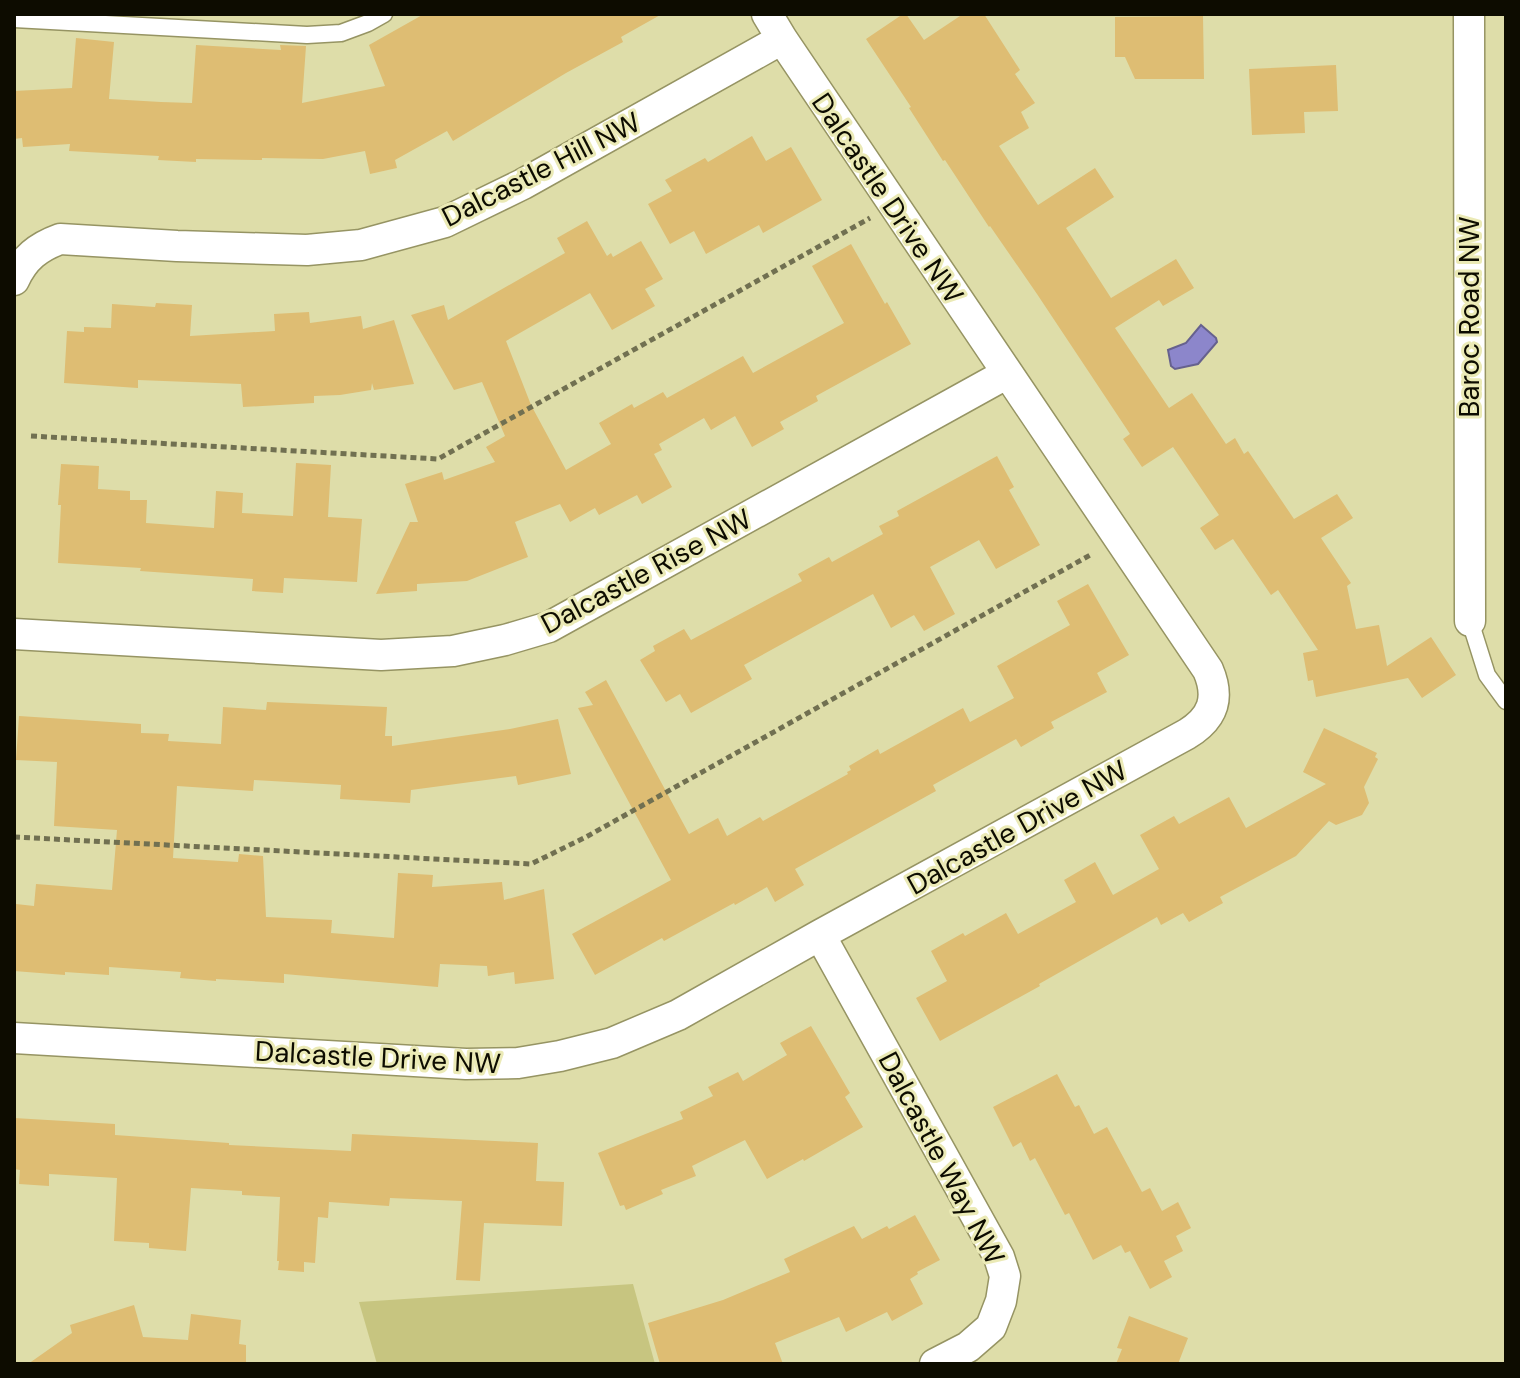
<svg xmlns="http://www.w3.org/2000/svg" width="1520" height="1378" font-family="'DM Sans',sans-serif">
	<style>
		.green { fill: #c7c580 }
		.water { fill: #8c86cb; stroke: #66618e; stroke-width: 2 }
		.building { fill: #debd73 }
		.lines { fill: none; stroke-linecap: round; stroke-linejoin: round }
		.lane-casing { stroke: #969463; stroke-width: 19 }
		.street-casing { stroke: #969463; stroke-width: 33 }
		.path { stroke: #717051; stroke-width: 5; stroke-dasharray: 6 4; stroke-linecap: butt }
		.lane { stroke: #fff; stroke-width: 16 }
		.street { stroke: #fff; stroke-width: 30 }
		.labels { text-anchor: middle; stroke-width: 6; stroke-linejoin: round; paint-order: stroke }
		.street-label { font-size: 28px; fill: #0d0c00; stroke: #ebeab6 }
	</style>
	<rect width="100%" height="100%" fill="#dedda9"/>
	<!-- green -->
	<path class="green" d="M633 1284 655 1364H377L359 1302Z"/>
	<!-- water -->
	<path class="water" d="M1201 325 1216 338 1217 342 1198 364 1175 369 1171 366 1168 350 1186 343Z"/>
	<!-- building -->
	<path class="building" d="M424 14H662L621 37 623 42 566 73 453 141 447 131 395 160 397 168 370 174 365 151 323 159 262 158V160L196 159V162L158 160 159 156 69 151 70 144 23 147 22 138 14 139V91L72 88 76 38 114 42 109 99 161 102 192 103 196 45 281 50 280 45 306 46 302 103 385 86 369 45Z
		M903 14H906L924 40 963 14H984L1020 70 1015 74 1035 103 1021 112 1029 128 999 146 1038 205 1095 168 1114 197 1066 228 1111 298 1176 259 1194 288 1163 306 1159 300 1115 328 1169 408 1192 393 1226 444 1235 438 1244 454 1248 451 1294 519 1337 494 1353 518 1321 538 1351 583 1347 586 1356 629 1379 625 1387 666 1431 637 1456 675 1422 698 1408 678 1316 697 1313 680 1308 681 1303 653 1318 650 1278 590 1271 595 1233 539 1215 550 1200 528 1219 515 1173 447 1142 467 1123 439 1130 434 1037 294 990 226 989 227 945 160 943 161 909 108 911 107 866 39Z
		M1203 16 1204 79H1135L1125 57H1115V17Z
		M1336 65 1338 111 1304 112 1305 133 1252 135 1249 69Z
		M752 136 766 161 791 147 822 200 763 233 759 225 706 254 694 231 670 244 648 204 672 191 665 180 705 158 708 162Z
		M587 221 607 256 611 253 613 257 641 241 663 279 645 289 655 306 612 330 590 293 506 341 531 405 566 470 611 444 599 423 632 404 634 408 663 392 667 398 743 356 753 373 844 323 812 266 851 244 885 304 887 302 911 344 816 396 818 401 780 422 784 429 752 447 735 416 711 430 704 418 659 444 662 450 654 454 672 487 642 504 637 495 599 515 595 508 570 522 560 504 515 522 528 557 467 581 417 584V591L376 594 410 522H418L405 484 442 472 444 480 495 462 486 447 505 436 482 382 454 390 411 315 444 305 448 320 565 253 557 238Z
		M156 303 192 305 190 336 275 331 274 314 309 312 310 323 361 316 363 329 394 320 414 384 374 390 372 383 371 390 340 395 314 396V403L243 407 241 384 138 380V388L64 383 67 331 84 332V327L111 328 112 304 155 307Z
		M997 456 1014 487 1009 490 1040 545 996 569 979 540 930 567 955 614 924 631 914 615 891 628 873 594 744 665 752 679 691 713 680 694 666 702 640 660 655 651 653 646 684 629 691 640 802 581 798 574 829 557 832 562 883 534 879 526 899 516 897 511Z
		M296 463 331 465 328 517 362 519 357 582 284 578 283 593 252 591 253 579 140 571 141 568 58 563 61 505H58L61 464 99 466 98 489 130 491V500H147L146 523 214 528 216 491 243 493 242 513 293 516Z
		M1088 584 1129 655 1097 673 1107 692 1051 722 1054 728 1021 747 1016 739 933 785 936 791 795 869 804 885 775 902 767 887 735 905 734 903 664 941 662 938 595 975 572 934 671 880 578 708 593 705 585 692 606 680 689 834 718 818 727 836 760 817 763 821 848 774 847 772 851 770 849 766 878 749 880 754 963 708 970 722 1014 698 997 666 1070 625 1057 601Z
		M267 702 387 707 385 736H392V746L510 729 558 719 571 774 518 785 516 776 411 790 410 803 340 799 341 785 254 780 253 791 177 786 173 858 238 862 239 854 263 856 266 917 332 920 331 933 394 938 398 873 433 875 432 887 502 882 504 900 544 889 554 979 515 984 514 972 488 976 487 966 440 964 438 987 284 974V983L216 979V981L180 978 181 972 109 967V975L65 972V975L14 971 16 904 34 906 36 884 112 890 117 830 54 826 57 762 16 760 19 716 141 724V733L169 734 168 741 221 744 223 707 266 710Z
		M1324 728 1377 753 1375 757 1378 759 1364 787 1369 803 1362 815 1336 825 1329 821 1296 856 1220 897 1223 903 1189 922 1183 913 1161 925 1157 917 1039 984 1040 986 940 1041 916 998 947 981 931 951 963 933 965 936 1006 913 1018 934 1076 902 1064 880 1095 862 1113 895 1159 869 1140 835 1174 816 1179 824 1229 797 1246 828 1326 784 1303 772Z
		M811 1026 850 1093 845 1097 863 1127 804 1161 803 1159 767 1179 745 1140 692 1166 696 1176 661 1190 663 1194 626 1210 624 1205 620 1206 598 1153 683 1119 680 1112 713 1096 708 1087 738 1072 743 1081 787 1055 780 1043Z
		M1057 1074 1075 1107 1079 1105 1094 1134 1107 1127 1142 1192 1150 1188 1162 1211 1178 1202 1191 1228 1176 1236 1183 1251 1164 1261 1172 1277 1150 1289 1130 1251 1125 1253 1121 1245 1093 1260 1069 1213 1065 1215 1035 1158 1030 1161 1021 1142 1013 1147 993 1107Z
		M14 1118 115 1124V1135L229 1143V1145L351 1151 352 1134 538 1143 536 1181 564 1182 562 1226 484 1223 480 1281 456 1280 462 1201 390 1198 389 1206 329 1202 328 1218 318 1217 315 1263 304 1262V1272L278 1270 279 1261H277L280 1197 242 1195V1191L191 1188 186 1251 149 1248V1243L114 1241 117 1178 49 1174V1186L19 1184 20 1170 14 1169Z
		M915 1215 940 1260 917 1272 918 1274 910 1279 923 1304 892 1321 887 1312 846 1332 839 1317 775 1343 783 1364H660L648 1323 723 1300 790 1272 784 1259 854 1226 862 1239 887 1226 889 1229Z
		M134 1305 143 1337 188 1340 191 1314 241 1320 239 1344 246 1345V1364H28L72 1333 70 1325Z
		M1129 1316 1188 1338 1178 1364H1116L1122 1349 1117 1348Z"/>
	<g class="lines">
		<defs>
			<path id="lane" d="M14 19 307 35 341 33 368 23 384 14
				M1470 621 1487 675 1506 701"/>
			<path id="street" d="M1469 14 1470 621
				M14 280C24 258 38 247 60 239L177 246 307 250 361 245 445 222 523 184 782 39
				M14 634 381 655 453 651 505 640 549 627 1006 374
				M820 935 999 1257 1005 1276 1001 1301 991 1327 968 1347 935 1364
				M14 1038 466 1064 518 1063 560 1056 612 1043 678 1015 820 935 1187 734C1213 718 1220 698 1208 670L782 39 767 14"/>
		</defs>
		<!-- lane casing -->
		<use href="#lane" class="lane-casing"/>
		<!-- street casing -->
		<use href="#street" class="street-casing"/>
		<!-- path -->
		<path class="path" d="M31 436 438 459 870 218
			M14 837 531 864 586 837 1092 554"/>
		<!-- lane -->
		<use href="#lane" class="lane"/>
		<!-- street -->
		<use href="#street" class="street"/>
	</g>
	<g class="labels">
		<!-- street labels -->
		<g class="street-label">
			<text transform="translate(541 169) rotate(-27)" y="10">Dalcastle Hill NW</text>
			<text transform="translate(888 198) rotate(56)" y="10">Dalcastle Drive NW</text>
			<text transform="translate(1469 317) rotate(-90)" y="10">Baroc Road NW</text>
			<text transform="translate(646 571) rotate(-28)" y="10">Dalcastle Rise NW</text>
			<text transform="translate(1017 827) rotate(-29)" y="10">Dalcastle Drive NW</text>
			<text transform="translate(378 1057) rotate(3)" y="10">Dalcastle Drive NW</text>
			<text transform="translate(942 1158) rotate(62)" y="10">Dalcastle Way NW</text>
		</g>
	</g>
	<!-- border -->
	<rect width="1520" height="1378" fill="none" stroke="#0d0c00" stroke-width="32"/>
</svg>
